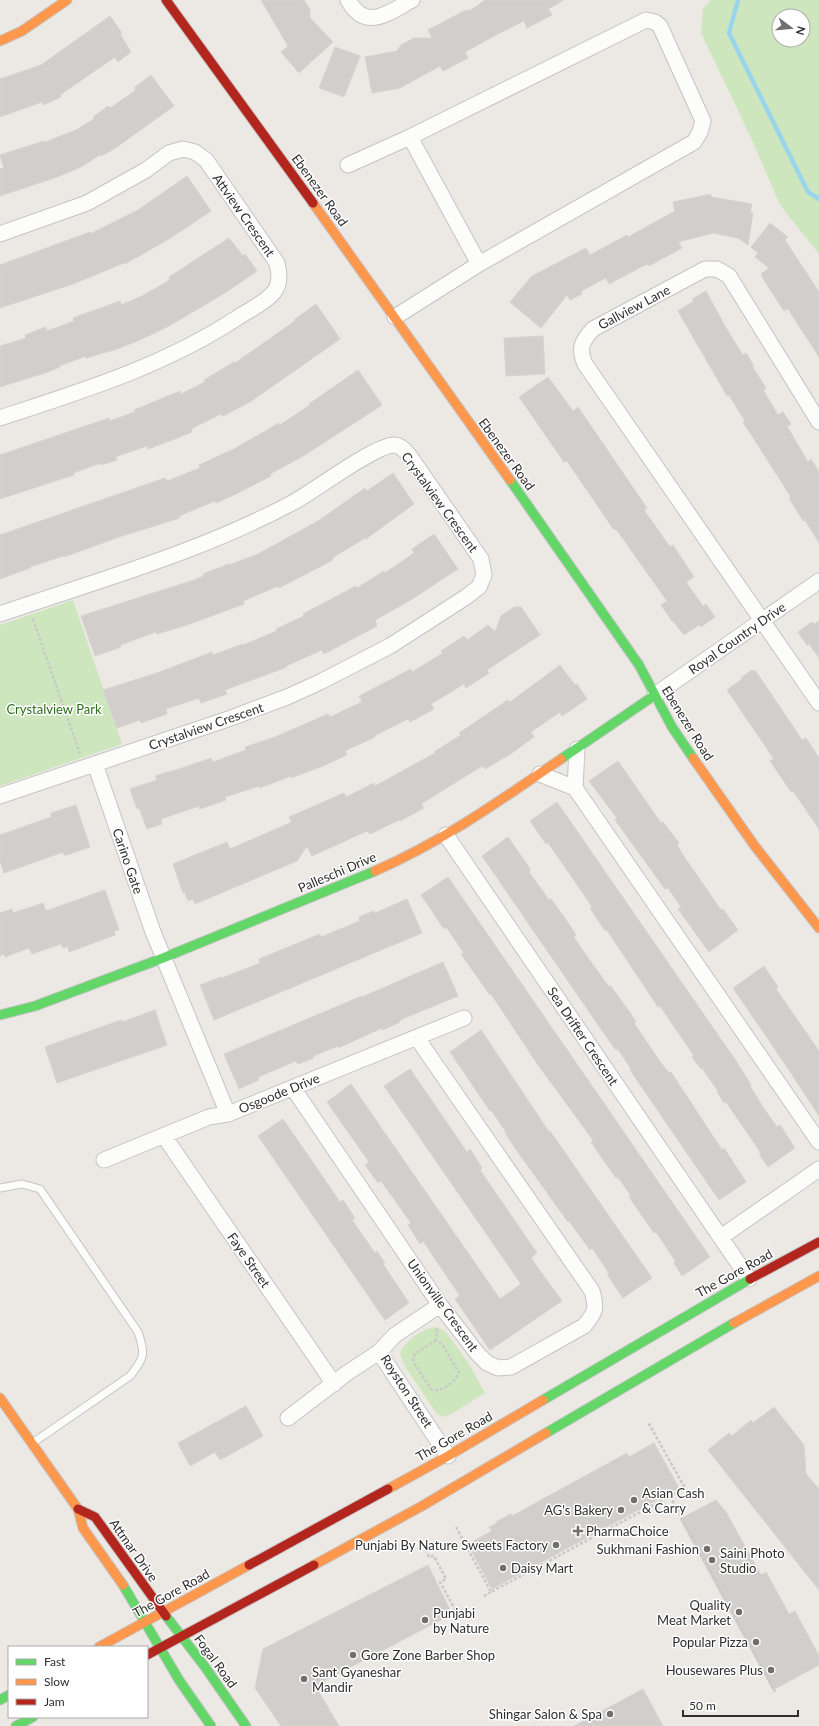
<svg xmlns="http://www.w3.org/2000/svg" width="819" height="1726" font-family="Lato,sans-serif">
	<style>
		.green { fill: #cee6be; fill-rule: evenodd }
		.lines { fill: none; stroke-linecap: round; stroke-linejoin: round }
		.stream { stroke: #99d6ec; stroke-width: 4.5 }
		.building { fill: #d1cecb; stroke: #d7d4d0 }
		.lane-casing { stroke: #c5c4c5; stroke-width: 9 }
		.street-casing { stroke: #c5c4c5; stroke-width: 17 }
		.fast-casing { stroke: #c5c4c5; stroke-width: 11 }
		.slow-casing { stroke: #c5c4c5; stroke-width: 11 }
		.jam-casing { stroke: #c5c4c5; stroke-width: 11 }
		.path { stroke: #c9c9c8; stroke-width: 2.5; stroke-dasharray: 3 2; stroke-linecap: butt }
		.lane { stroke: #fcfcfb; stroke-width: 7 }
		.street { stroke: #fcfcfb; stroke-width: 15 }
		.fast { stroke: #63d668; stroke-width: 9 }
		.slow { stroke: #ff974d; stroke-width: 9 }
		.jam { stroke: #b3261e; stroke-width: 9 }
		.poi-dot { fill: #706f6e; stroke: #fff; stroke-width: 1.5 }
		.labels { text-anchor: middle; stroke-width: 3; stroke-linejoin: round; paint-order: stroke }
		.street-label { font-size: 13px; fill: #2e2e2e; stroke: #fff }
		.park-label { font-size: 13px; fill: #2c6e1b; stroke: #fff }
		.poi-label { font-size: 13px; fill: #2e2e2e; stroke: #fff; text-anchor: start }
	</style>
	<rect width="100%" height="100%" fill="#ece8e4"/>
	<!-- green -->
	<path class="green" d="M711 0H819V254L780 205 752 140 701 33 703 9ZM779 16H803V40H779Z
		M73 600 122 744 0 786V625Z
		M436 1327 445 1331 469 1364 485 1393 446 1417 437 1414 404 1365 400 1354C404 1341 423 1328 436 1327Z"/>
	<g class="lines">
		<!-- stream -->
		<path class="stream" d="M738 0 729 33 808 192 819 199"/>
	</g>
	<!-- building -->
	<path class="building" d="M261 0H304L310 10V18L333 42 299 73 281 52 288 46Z
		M485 0H564L548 9 552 15 527 28 524 21 496 35 465 52 468 58 443 71 440 66 400 88 372 93 365 57 397 51 401 45 414 38H432L428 30 464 11 471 10Z
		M110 16 122 33 120 34 131 52 118 62 115 57 60 95 61 97 43 105 42 102 0 117V79L41 65Z
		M335 47 360 56 344 97 319 88Z
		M151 75 174 106 114 149 101 156 100 155 81 167 57 177 0 196V169L4 168 0 155 44 141 45 142 76 130 94 119 93 117 108 106 110 108 136 90 134 88Z
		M187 176 211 211 169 239 125 264 124 263 73 284 0 308V265L90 232V234L138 210Z
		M711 194V197L752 204 750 213H753L748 245 738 238 713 233 678 242 682 248 649 266 647 264 609 284 606 278 581 291 582 294 570 300 567 295 541 328 510 302 532 276 586 248 590 255 627 235 628 237 675 211 673 202Z
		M770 223 788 237 785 240 819 292V357L788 309 784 311 764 280 761 274 769 268 755 257 758 253 751 247Z
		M229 238 243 256 245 254 257 271 225 293 167 327 140 340 117 349 86 358V356L59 366 60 367 48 372 0 387V346L26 338 25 335 46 327 47 331 74 321 73 318 120 301 121 305 142 296 170 280 169 277Z
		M706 291 726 328 743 355 746 353 754 366H752L766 388 763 390 778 415 783 412 791 424 787 426 808 462 811 459 819 472V543L805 520 803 521 789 498 791 497 743 422 745 421 729 395 727 396 678 311 694 301 692 299Z
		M316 304 340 339 250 402 223 416 221 414 191 429 192 432 175 439 148 449 147 446 115 457 117 460 101 465V463L73 473 74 475 0 499V455L109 418 110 421 135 412 134 410 180 391 181 394 205 382 204 380 234 362 235 363 295 321 294 320Z
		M543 336 545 374 506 376 504 338Z
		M358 370 382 405 305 455 270 474 271 476 238 493 216 503 215 501 179 516 180 518 119 537 64 557 63 556 30 567V568L0 579V535L165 478 167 481 200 468 199 465 234 449 279 423 280 425 310 405 309 404Z
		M548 377 573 411 578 407 647 508 644 510 670 547 673 545 694 577 686 582 703 606 706 604 715 617 701 627 699 625 684 635 673 621H672L661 605 667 601 616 529 614 530 567 461 564 462 519 397Z
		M393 473 414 504 366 539 365 538 332 558 333 560 279 588 278 586 243 601 244 604 187 625 157 634 156 632 120 645 121 647 95 656 81 616 194 580 204 576 203 574 229 564V565L258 554 318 521 365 488 367 491Z
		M434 534 458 569 409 601 375 620 377 626 324 654 322 650 286 666 287 667 225 690 227 694 201 703 199 698 166 709 167 714 141 723 140 720 117 728 103 690 157 673 212 652 213 655 243 644V645L277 631 276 629 304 616 303 614 356 586 357 588 384 571 385 573 414 553 412 549Z
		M514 607H521L540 635 487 670 489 673 466 688 464 684 431 704 434 709 410 722 408 719 374 736 375 737 345 751 347 755 323 766 291 778V776L260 788 259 786 225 797 226 800 200 809 199 806 161 819 162 824 147 829 139 808 137 809 130 789 157 780 155 776 182 768 211 758 213 762 246 750 245 747 275 737 328 714 330 717 362 702 359 696 411 669 412 672 443 653 441 651 464 636 467 640 488 625 495 632 501 616Z
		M819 621V658L809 644 807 645 798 632 812 622 814 624Z
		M560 665 575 685 577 684 587 699 562 716 560 712 531 732 534 737 512 753 485 769 482 766 421 804 424 808 400 821 399 820 370 834 367 831 312 856 307 846 297 861 195 904 193 899 188 901 185 893H183L173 864 227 842 230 849 292 822 289 817 344 793 346 797 374 783 375 786 435 753 434 752 461 735 459 733 508 700 510 702Z
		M752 670 753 672 755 670 802 740 806 738 819 758V829L793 791 791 792 770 761 774 759 727 690 742 679 741 678Z
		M618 761 661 823 663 822 679 843 677 845 683 855 721 910 723 909 738 930 709 952 678 909 681 907 668 888 665 889 615 820 617 818 589 781Z
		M557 802 736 1061 751 1085 750 1086 763 1107 777 1127 780 1125 795 1148 768 1167 759 1154 761 1153 726 1102 724 1103 717 1092 718 1091 702 1068 701 1069 692 1057 694 1056 660 1006 658 1007 607 930 605 931 590 908 592 907 583 893 548 843 546 844 530 821Z
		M76 805 90 847 67 855H64L63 852 4 873 0 861V835L51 817V813Z
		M508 837 531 870 529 872 549 900 551 899 567 921 576 935 574 937 581 948 609 987 610 985 631 1014 636 1022 634 1023 661 1063 669 1073 671 1072 722 1150 724 1148 746 1182 719 1200 630 1070 631 1069 618 1049 616 1050 605 1035 482 856Z
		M448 877 710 1257 682 1276 674 1263 676 1262 656 1232 654 1233 629 1197 631 1196 618 1177 616 1178 591 1142 593 1140 538 1065 491 994 490 995 461 954 464 953 446 927 444 929 421 895Z
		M105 890 119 930 114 931 115 935 69 952 68 946 63 948 61 944 32 954 29 948 5 957 4 954 0 956V913L12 909 13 913 43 903 46 911Z
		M407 899 422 933 214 1020 200 985 221 977 222 978 235 973 260 963 259 959 320 934 321 937 360 921 359 917 374 911 375 913Z
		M443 962 458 996 400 1020V1022L383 1030 382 1028 338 1048V1046L313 1056 314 1058 298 1064 296 1061 258 1077 259 1080 239 1089 224 1054 362 996V997Z
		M764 966 778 987 776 989 819 1051V1116L787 1067 733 988Z
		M155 1010 167 1045 57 1083 45 1047 121 1020 122 1022Z
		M481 1030 549 1132 550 1131 652 1278 623 1298 607 1274 609 1273 592 1248 590 1250 569 1221 568 1222 515 1148 505 1133 506 1132 491 1110 490 1111 450 1052Z
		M410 1069 467 1152 470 1149 482 1168 480 1170 537 1253 531 1258 562 1301 490 1350 455 1299 460 1296 423 1241 420 1244 408 1225 411 1223 381 1181 378 1183 365 1165 369 1162 327 1102 351 1084 500 1299 521 1284 384 1086Z
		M283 1119 340 1202 343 1200 355 1218 352 1220 375 1253 377 1251 385 1263 383 1264 409 1303 385 1320 258 1136Z
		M246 1406 263 1436 220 1460 215 1452 190 1466 178 1443Z
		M774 1407 804 1445 806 1474 819 1489V1590L708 1450 729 1433 732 1436 751 1420 753 1423Z
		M654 1443 679 1488 492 1589 468 1544 492 1531 489 1527 497 1523 496 1522 511 1514 512 1516 627 1453 629 1457Z
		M716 1500 726 1512 761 1575 766 1572 789 1614 795 1611 819 1656V1665L773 1690 680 1519Z
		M428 1565 452 1614 326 1680 319 1692 339 1726H281L255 1688 263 1649Z
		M643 1689 663 1726H574Z"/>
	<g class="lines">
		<defs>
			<path id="lane" d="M0 1188 22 1184 40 1189 138 1332C146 1355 144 1358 130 1376L34 1442"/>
			<path id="street" d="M348 0C366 32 388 13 412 0
				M410 137 479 264
				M348 165 410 137 646 20 655 22 660 26 703 121 700 132 694 142 479 264 395 317
				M0 234 87 203 146 170 169 153 183 149 195 152 206 160 277 263C279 273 281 283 274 292 265 303 249 310 237 318 164 366 82 391 0 418
				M819 422 729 276 717 269H705L593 329C582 341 578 348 585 364L819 703
				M0 614C99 580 200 552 292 503 313 492 376 444 395 445 402 446 405 451 409 455L481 559 484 575 479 587 466 597 390 646 320 682 287 697 231 718 0 796
				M655 695 819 581
				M95 764 153 932 228 1114 464 1018
				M540 774 575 788 819 1142
				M575 788 577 749
				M446 835 749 1279
				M293 1088 440 1305 477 1353 487 1363 498 1368 511 1367 584 1326C596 1312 597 1308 592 1291L417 1038
				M164 1136 334 1384
				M104 1160 209 1117 228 1114
				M721 1237 819 1169
				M379 1352 448 1456
				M288 1418 347 1373 379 1352 395 1335 440 1305"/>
			<path id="fast" d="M510 480 639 665 672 727 693 758
				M561 759 655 695
				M0 1015 35 1006 163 958 375 871
				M543 1400 750 1279
				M546 1433 734 1323
				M123 1585 179 1680 211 1726
				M166 1616 205 1667 246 1726
				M0 1700 9 1695
				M16 1726 33 1717"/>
			<path id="slow" d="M0 41 22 31 67 0
				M313 203 510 480
				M693 758 754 845 819 928
				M375 871C442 842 501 800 561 759
				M734 1323 819 1276
				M0 1398 78 1509 83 1528 123 1585
				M388 1489 448 1456 543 1400
				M314 1565 422 1506 546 1433
				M99 1647 249 1565"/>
			<path id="jam" d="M166 0 313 203
				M750 1279 819 1242
				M78 1509 95 1517 166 1616
				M249 1565 388 1489
				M147 1655 314 1565"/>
		</defs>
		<!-- lane casing -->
		<use href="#lane" class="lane-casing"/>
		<!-- street casing -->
		<use href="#street" class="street-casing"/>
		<!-- fast casing -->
		<use href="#fast" class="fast-casing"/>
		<!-- slow casing -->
		<use href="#slow" class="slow-casing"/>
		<!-- jam casing -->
		<use href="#jam" class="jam-casing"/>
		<!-- path -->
		<path class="path" d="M33 619 80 754
			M436 1340 415 1354 413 1359 414 1363 431 1389C440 1394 456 1381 459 1373L442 1344 436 1340 437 1327
			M670 1496 775 1692
			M456 1527 491 1592 685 1488 648 1422
			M424 1545 429 1557 434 1556 446 1579 440 1582 457 1613 465 1608
			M484 1596 491 1592"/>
		<!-- lane -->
		<use href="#lane" class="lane"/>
		<!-- street -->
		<use href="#street" class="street"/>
		<!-- fast -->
		<use href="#fast" class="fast"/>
		<!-- slow -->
		<use href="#slow" class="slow"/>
		<!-- jam -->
		<use href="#jam" class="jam"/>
	</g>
	<!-- markers -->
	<g class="poi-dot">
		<circle cx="634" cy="1500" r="4"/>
		<circle cx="621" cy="1510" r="4"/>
		<path d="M576 1525h4v4h4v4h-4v4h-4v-4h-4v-4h4z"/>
		<circle cx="556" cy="1545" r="4"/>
		<circle cx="707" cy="1549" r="4"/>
		<circle cx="712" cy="1560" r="4"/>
		<circle cx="503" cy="1568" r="4"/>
		<circle cx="739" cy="1612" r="4"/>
		<circle cx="425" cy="1620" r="4"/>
		<circle cx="756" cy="1642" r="4"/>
		<circle cx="353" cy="1655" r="4"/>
		<circle cx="771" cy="1670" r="4"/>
		<circle cx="304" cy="1679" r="4"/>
		<circle cx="610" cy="1714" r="4"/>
	</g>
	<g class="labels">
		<!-- street labels -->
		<g class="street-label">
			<text transform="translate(320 190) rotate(54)" y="5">Ebenezer Road</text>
			<text transform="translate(244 215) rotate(55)" y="5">Attview Crescent</text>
			<text transform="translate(634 307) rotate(-28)" y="5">Gallview Lane</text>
			<text transform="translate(507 454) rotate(54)" y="5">Ebenezer Road</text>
			<text transform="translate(440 502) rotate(54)" y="5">Crystalview Crescent</text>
			<text transform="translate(737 638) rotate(-35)" y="5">Royal Country Drive</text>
			<text transform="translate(688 723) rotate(58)" y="5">Ebenezer Road</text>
			<text transform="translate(206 726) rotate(-19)" y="5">Crystalview Crescent</text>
			<text transform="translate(128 861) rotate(71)" y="5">Carino Gate</text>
			<text transform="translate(337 872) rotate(-23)" y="5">Palleschi Drive</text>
			<text transform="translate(583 1036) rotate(56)" y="5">Sea Drifter Crescent</text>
			<text transform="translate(279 1093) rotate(-22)" y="5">Osgoode Drive</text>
			<text transform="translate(249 1260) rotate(55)" y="5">Faye Street</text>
			<text transform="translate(734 1273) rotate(-29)" y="5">The Gore Road</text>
			<text transform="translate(443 1305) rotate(54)" y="5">Unionville Crescent</text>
			<text transform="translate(407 1391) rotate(57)" y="5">Royston Street</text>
			<text transform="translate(454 1436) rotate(-30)" y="5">The Gore Road</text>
			<text transform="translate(134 1550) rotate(55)" y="5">Attmar Drive</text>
			<text transform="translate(171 1593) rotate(-29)" y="5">The Gore Road</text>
			<text transform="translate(216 1661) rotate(54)" y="5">Fogal Road</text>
		</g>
		<!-- park labels -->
		<g class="park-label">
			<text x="54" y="714">Crystalview Park</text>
		</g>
		<!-- poi labels -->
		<g class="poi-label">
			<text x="642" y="1498">Asian Cash<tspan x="642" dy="15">&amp; Carry</tspan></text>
			<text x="613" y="1515" text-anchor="end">AG's Bakery</text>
			<text x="586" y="1536">PharmaChoice</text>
			<text x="548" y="1550" text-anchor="end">Punjabi By Nature Sweets Factory</text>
			<text x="699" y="1554" text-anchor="end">Sukhmani Fashion</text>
			<text x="720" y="1558">Saini Photo<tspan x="720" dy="15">Studio</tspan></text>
			<text x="511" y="1573">Daisy Mart</text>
			<text x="731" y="1610" text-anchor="end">Quality<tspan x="731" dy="15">Meat Market</tspan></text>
			<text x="433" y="1618">Punjabi<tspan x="433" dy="15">by Nature</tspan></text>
			<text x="748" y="1647" text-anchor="end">Popular Pizza</text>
			<text x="361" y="1660">Gore Zone Barber Shop</text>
			<text x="763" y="1675" text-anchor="end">Housewares Plus</text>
			<text x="312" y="1677">Sant Gyaneshar<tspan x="312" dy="15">Mandir</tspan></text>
			<text x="602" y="1719" text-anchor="end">Shingar Salon &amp; Spa</text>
		</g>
	</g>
	<!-- legend -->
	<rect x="8" y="1646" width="140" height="72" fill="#ffffff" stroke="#ababab"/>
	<rect x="16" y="1659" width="20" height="6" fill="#63d668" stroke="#ababab"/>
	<text x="44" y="1666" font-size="12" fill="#2e2e2e">Fast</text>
	<rect x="16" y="1679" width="20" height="6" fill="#ff974d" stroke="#ababab"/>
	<text x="44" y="1686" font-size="12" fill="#2e2e2e">Slow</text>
	<rect x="16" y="1699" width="20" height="6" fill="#b3261e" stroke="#ababab"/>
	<text x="44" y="1706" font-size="12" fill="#2e2e2e">Jam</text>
	<!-- north arrow -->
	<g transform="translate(791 28) rotate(106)"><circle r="19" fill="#ffffff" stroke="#ababab"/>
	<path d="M0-3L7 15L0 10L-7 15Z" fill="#706f6e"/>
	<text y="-6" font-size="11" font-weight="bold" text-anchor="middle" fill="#2e2e2e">N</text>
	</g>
	<!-- scale -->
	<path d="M683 1710v6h115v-6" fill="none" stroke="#2e2e2e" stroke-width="2"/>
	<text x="689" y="1710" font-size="12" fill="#2e2e2e" stroke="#ffffff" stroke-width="3" paint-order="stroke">50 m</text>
</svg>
